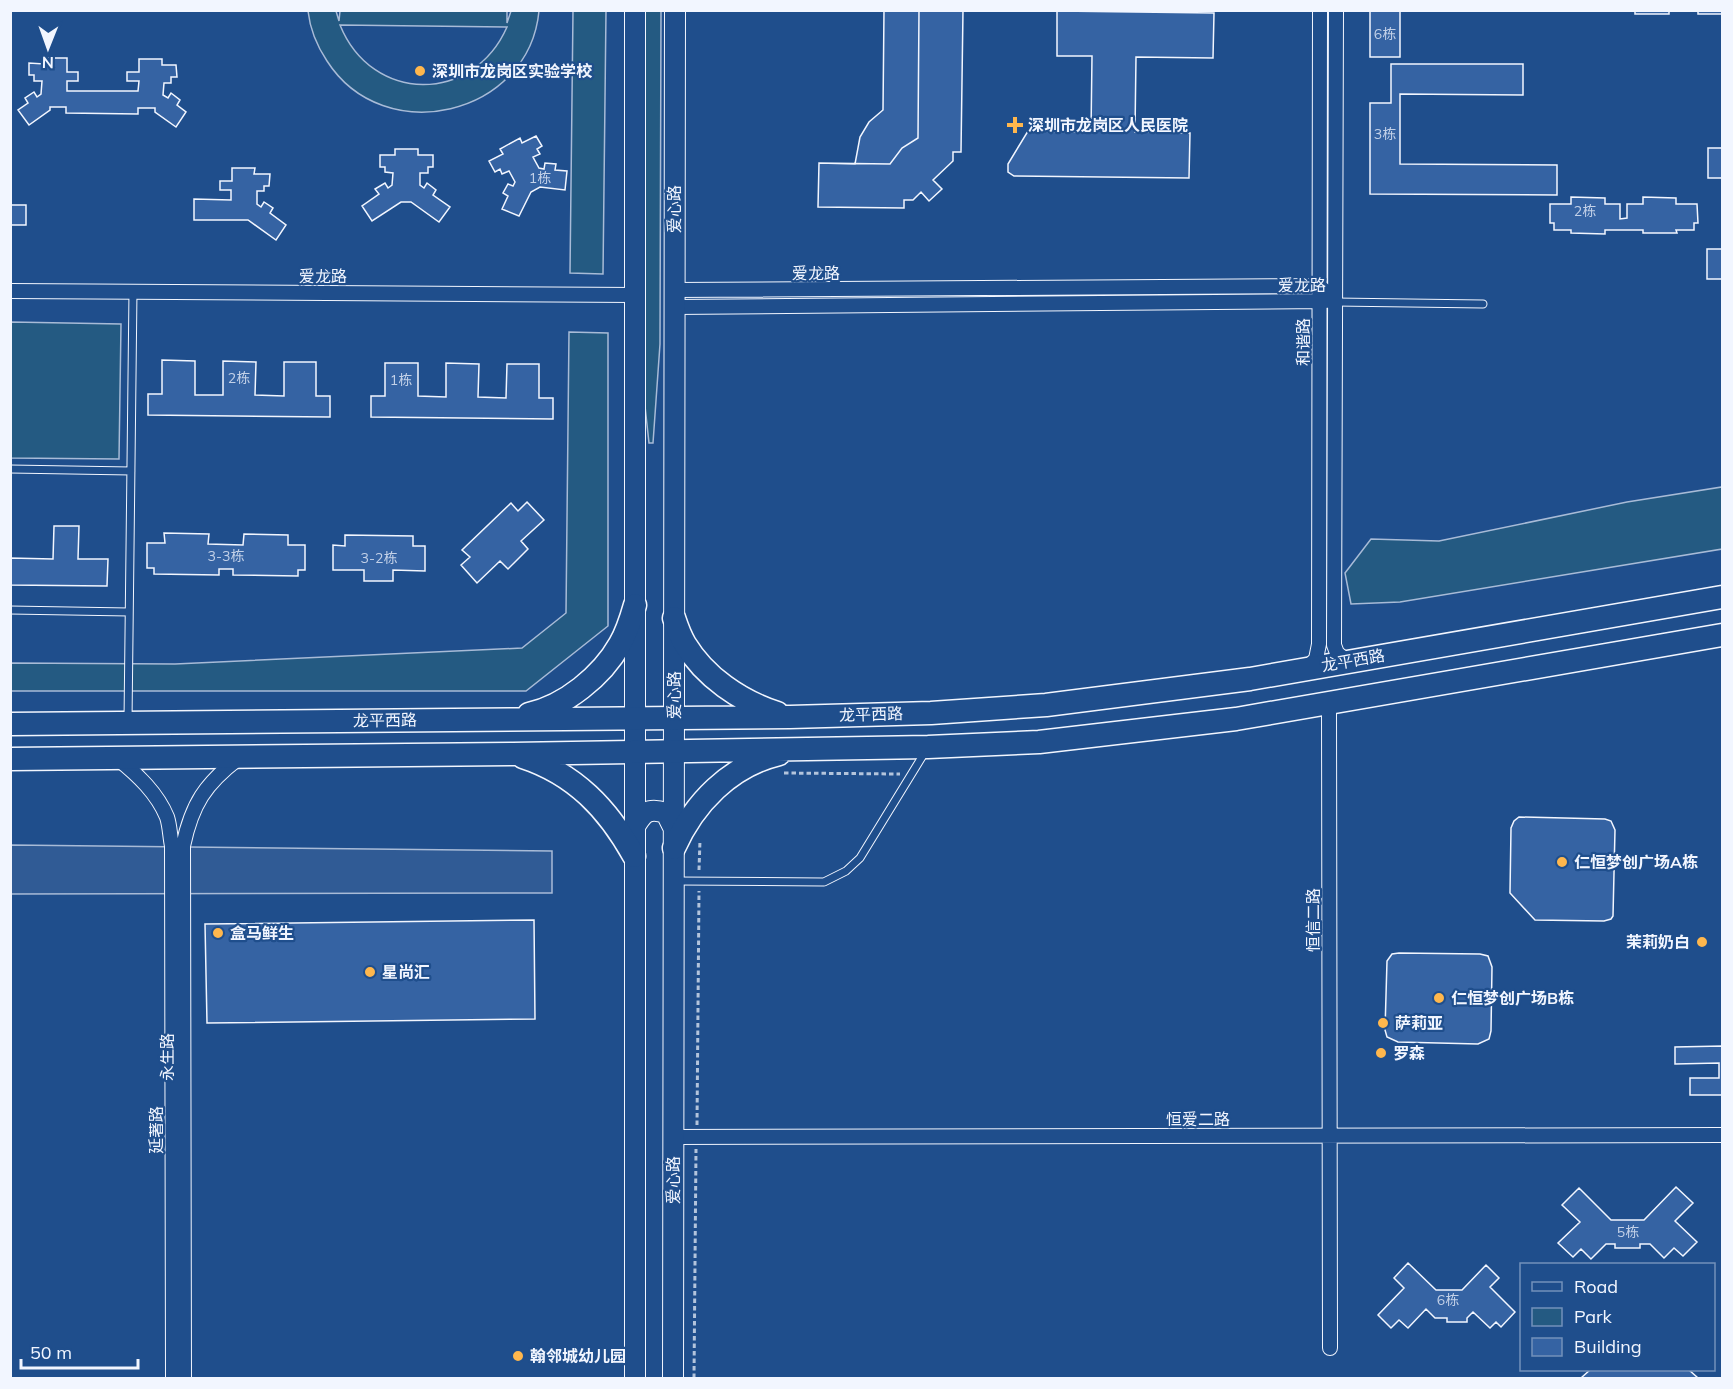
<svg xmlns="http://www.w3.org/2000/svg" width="1733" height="1389" font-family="Mulish,'Noto Sans SC',sans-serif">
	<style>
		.green { fill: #245a82; stroke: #a8bbd7; stroke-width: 1.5; fill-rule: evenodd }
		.parking { fill: #305b95; stroke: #a8bbd7; stroke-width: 1.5 }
		.building { fill: #3563a3; stroke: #f2f6ff; stroke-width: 1.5 }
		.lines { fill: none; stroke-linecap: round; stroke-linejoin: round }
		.lane-casing { stroke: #f2f6ff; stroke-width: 9 }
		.street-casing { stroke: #f2f6ff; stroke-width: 16 }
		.secondary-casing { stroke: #f2f6ff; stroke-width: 22 }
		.primary-casing { stroke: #f2f6ff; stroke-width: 25 }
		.path { stroke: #b3c4dc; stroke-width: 3; stroke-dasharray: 4.5 3; stroke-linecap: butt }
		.lane { stroke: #1f4e8c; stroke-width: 7 }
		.street { stroke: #1f4e8c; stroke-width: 14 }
		.secondary { stroke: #1f4e8c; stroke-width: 20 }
		.primary { stroke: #1f4e8c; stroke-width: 22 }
		.poi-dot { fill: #ffb74d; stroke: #1f4e8c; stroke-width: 2 }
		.labels { text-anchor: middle; stroke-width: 4.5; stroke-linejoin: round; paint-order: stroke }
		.number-label { font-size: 14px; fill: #c3d1e8 }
		.poi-label { font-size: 16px; font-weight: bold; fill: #f2f6ff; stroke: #1f4e8c; text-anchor: start }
		.street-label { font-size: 16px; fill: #f2f6ff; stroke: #1f4e8c }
	</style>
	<rect width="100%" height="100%" fill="#1f4e8c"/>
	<!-- green -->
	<path class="green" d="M661 10 660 344 653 443H649L644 397V11Z
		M308 11H336L339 21 340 11H507V23L511 11H539C529 116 384 150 327 61 317 46 310 29 308 11ZM340 25 506 27H507C473 104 372 104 340 25Z
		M573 11H606L603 274 570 273Z
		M11 322 121 324 119 459 11 458Z
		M569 332 608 333V626L526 691H11V663L175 664 522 648 566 613Z
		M1722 487V549L1400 602 1351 604 1345 573 1371 539 1439 541 1627 502Z"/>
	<!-- parking -->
	<path class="parking" d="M11 845 552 851V893L11 894Z"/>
	<!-- building -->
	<path class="building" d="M884 10H963L961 152H953V161L933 180 942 189 929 201 921 192 913 200H904V208L818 207 819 163 855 164 860 137 869 122 883 110Z
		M919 10H963L961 152H953V161L933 180 942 189 929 201 921 192 913 200H904V208L818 207 819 163 890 164 902 148 918 138Z
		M1370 10H1400V57H1370Z
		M1635 10H1669V14H1635Z
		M1698 10H1722V14H1698Z
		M1057 11 1214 13 1213 58 1136 57 1135 132 1190 133 1189 178 1014 176 1008 172V164L1028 131 1091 132 1092 56H1057Z
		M44 58H67V72H78V81H67V91H138L139 81H127V72H139V59H162V65H176L177 77H171V83H164L163 95 168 98 171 93 180 100 177 105 186 112 176 127 155 112V108H138V114L66 113V107H50V110L29 125 18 110 28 103 25 98 34 92 37 97 41 94 42 81H34V75H29V63L44 64Z
		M1391 64H1523V95L1400 94V164L1557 165V195L1370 194V103H1391Z
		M536 136 542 146 537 149 540 154 533 157 539 168 544 169 545 163 556 164 555 170 567 171 565 190 540 187 531 192 519 216 502 209 508 196 503 193 508 184 513 186 515 182 509 171 502 174 500 169 495 172 489 161 503 154 500 149 520 138 522 143Z
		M1708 148H1722V178H1708Z
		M395 149H418V155H433V167H428V173H420V185L424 188 427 183 436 190 433 195 450 207 439 222 411 202H401L372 221 362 206 379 194 375 189 385 183 388 188 392 185 393 173 385 172V167H380V155H395Z
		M232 168H255L254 174H270L269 186H264V191H257V204L261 207 264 202 273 208 270 213 286 225 276 240 248 220H194V199L231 200V190H220V181H232Z
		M1571 197 1605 198V204H1620V219L1627 218V204H1643V197L1676 198V204H1697L1698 223H1694V230H1676L1677 233H1643V230H1605V234L1571 233V230H1554V223H1550V204H1571Z
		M10 205H26V225H10Z
		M1707 249H1722V279H1707Z
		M162 360 195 361V395H223V361L256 362 255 395 284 396V362H316V396H330V417L148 415V394H162Z
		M385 363H418V396L446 397V363L479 364 478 397 506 398 507 364H539V398H553V419L371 417V396H385Z
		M527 502 544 520 521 541 528 549 508 569 500 561 477 583 461 565 470 557 462 550 511 503 518 511Z
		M54 526H79L78 559H108L107 586 10 585V558L53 559Z
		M164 533 209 534 208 544 243 545 244 534 288 535V545H305V570H298V576L233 575V569H219V575L154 574V568H147V543H165Z
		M345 535 413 536V546H425V571L393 570V581H364V570H333V545L345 546Z
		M1519 817 1605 819 1611 821 1615 830 1613 916 1611 919 1604 921 1535 920 1510 893 1511 828 1514 821Z
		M534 920 535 1019 207 1023 205 924Z
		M1399 953 1480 954 1488 956 1492 967 1491 1031 1489 1039 1478 1044 1398 1042 1387 1037 1385 1030 1387 961 1392 954Z
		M1722 1046V1095H1690V1078H1719V1063L1675 1064V1047Z
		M1676 1187 1693 1203 1675 1221 1697 1242 1683 1256 1674 1248 1664 1258 1650 1244H1640V1248H1615V1244H1606L1591 1259 1581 1249 1573 1257 1558 1243 1580 1222 1562 1205 1579 1188 1611 1220H1644Z
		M1408 1263 1436 1290H1462L1486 1265 1499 1278 1490 1287 1515 1312 1501 1327 1496 1322 1490 1328 1473 1312 1467 1318V1322H1447V1318H1435L1426 1309 1408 1328 1399 1320 1391 1328 1378 1315 1404 1288 1394 1278Z
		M1590 1370H1689L1698 1378H1581Z"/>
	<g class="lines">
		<defs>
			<path id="lane" d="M1335 302 1483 304
				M10 469 131 471
				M10 610 129 612
				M128 721 133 291
				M676 881 824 882 846 871 860 858 925 752"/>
			<path id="street" d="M1336 10 1334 645 1337 653 1347 661
				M674 290 1320 286 1335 302
				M10 291 635 295
				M674 307 1326 301
				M1306 669 1316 659 1319 644 1320 10
				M1329 704 1330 1348
				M118 759C138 775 157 793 167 817 170 826 170 837 172 846L173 1378
				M673 1137 1722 1135
				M184 1378 183 846C192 804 205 784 239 758"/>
			<path id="secondary" d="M634 828C643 813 647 807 666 813L674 829
				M635 1378V10
				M673 1378 675 10"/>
			<path id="primary" d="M674 618C677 627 680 636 685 644 705 677 740 701 777 713
				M529 714C565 706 602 676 620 644 627 632 631 619 635 605
				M10 724 790 717 931 713 1046 705 1250 679 1722 597
				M523 757C575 774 608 809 634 856
				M10 759 513 754 928 747 1039 742 1236 719 1722 635
				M674 848C694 803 730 766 779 754"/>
		</defs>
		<!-- lane casing -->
		<use href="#lane" class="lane-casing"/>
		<!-- street casing -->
		<use href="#street" class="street-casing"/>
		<!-- secondary casing -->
		<use href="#secondary" class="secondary-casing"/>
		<!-- primary casing -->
		<use href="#primary" class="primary-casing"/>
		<!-- path -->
		<path class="path" d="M784 773 900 774
			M699 870 700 840
			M697 1125 699 891
			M694 1378 696 1149"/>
		<!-- lane -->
		<use href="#lane" class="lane"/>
		<!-- street -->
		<use href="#street" class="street"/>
		<!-- secondary -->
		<use href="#secondary" class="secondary"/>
		<!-- primary -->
		<use href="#primary" class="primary"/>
	</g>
	<!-- markers -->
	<g class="poi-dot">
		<circle cx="420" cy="71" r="6"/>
		<path d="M1012 116h6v6h6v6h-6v6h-6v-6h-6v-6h6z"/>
		<circle cx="1562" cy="862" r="6"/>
		<circle cx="218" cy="933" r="6"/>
		<circle cx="1702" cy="942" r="6"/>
		<circle cx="370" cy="972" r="6"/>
		<circle cx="1439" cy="998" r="6"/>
		<circle cx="1383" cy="1023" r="6"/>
		<circle cx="1381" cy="1053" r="6"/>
		<circle cx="518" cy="1356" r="6"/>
	</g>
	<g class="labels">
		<!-- number labels -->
		<g class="number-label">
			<text x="1385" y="39">6栋</text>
			<text x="1385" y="139">3栋</text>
			<text x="540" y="183">1栋</text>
			<text x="1585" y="216">2栋</text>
			<text x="239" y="383">2栋</text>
			<text x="401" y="385">1栋</text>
			<text x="226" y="561">3-3栋</text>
			<text x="379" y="563">3-2栋</text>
			<text x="1628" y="1237">5栋</text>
			<text x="1448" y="1305">6栋</text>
		</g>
		<!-- poi labels -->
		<g class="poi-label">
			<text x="432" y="77">深圳市龙岗区实验学校</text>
			<text x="1028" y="131">深圳市龙岗区人民医院</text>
			<text x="1574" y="868">仁恒梦创广场A栋</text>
			<text x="230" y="939">盒马鲜生</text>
			<text x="1690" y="948" text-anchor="end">茉莉奶白</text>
			<text x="382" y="978">星尚汇</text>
			<text x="1451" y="1004">仁恒梦创广场B栋</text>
			<text x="1395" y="1029">萨莉亚</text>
			<text x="1393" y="1059">罗森</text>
			<text x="530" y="1362">翰邻城幼儿园</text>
		</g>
		<!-- street labels -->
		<g class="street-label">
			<text transform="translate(674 209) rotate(-90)" y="6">爱心路</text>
			<text x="816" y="279">爱龙路</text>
			<text x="323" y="282">爱龙路</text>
			<text x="1302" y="291">爱龙路</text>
			<text transform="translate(1303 342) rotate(-90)" y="6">和谐路</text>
			<text transform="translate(1353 660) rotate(-10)" y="6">龙平西路</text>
			<text transform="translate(674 695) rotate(-90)" y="6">爱心路</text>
			<text transform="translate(871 714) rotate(-2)" y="6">龙平西路</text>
			<text transform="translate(385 720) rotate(-1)" y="6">龙平西路</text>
			<text transform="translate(1313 920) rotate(-90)" y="6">恒信二路</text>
			<text transform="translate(167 1057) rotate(-90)" y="6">永生路</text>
			<text x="1198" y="1125">恒爱二路</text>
			<text transform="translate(156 1130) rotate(-90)" y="6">延著路</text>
			<text transform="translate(673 1180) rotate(-90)" y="6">爱心路</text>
		</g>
	</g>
	<!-- border -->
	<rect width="1733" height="1389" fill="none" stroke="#f2f6ff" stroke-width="24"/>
	<!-- legend -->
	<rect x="1520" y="1263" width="195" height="108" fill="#1f4e8c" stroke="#7391ba" stroke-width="1.5"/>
	<rect x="1532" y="1282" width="30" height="9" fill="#1f4e8c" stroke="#7391ba" stroke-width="1.5"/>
	<text x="1574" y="1293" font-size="18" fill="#f2f6ff">Road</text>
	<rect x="1532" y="1308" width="30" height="18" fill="#245a82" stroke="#7391ba" stroke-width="1.5"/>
	<text x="1574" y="1323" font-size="18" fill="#f2f6ff">Park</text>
	<rect x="1532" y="1338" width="30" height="18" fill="#3563a3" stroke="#7391ba" stroke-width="1.5"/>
	<text x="1574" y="1353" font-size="18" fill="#f2f6ff">Building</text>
	<!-- north arrow -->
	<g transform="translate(48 48) rotate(181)" stroke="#1f4e8c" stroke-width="4.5" paint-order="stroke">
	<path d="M0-4.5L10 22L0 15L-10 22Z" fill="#f2f6ff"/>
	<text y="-9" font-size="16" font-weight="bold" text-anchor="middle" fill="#f2f6ff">N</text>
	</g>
	<!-- scale -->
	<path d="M21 1359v9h117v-9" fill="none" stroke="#f2f6ff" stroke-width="3"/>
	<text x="30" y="1359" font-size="18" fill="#f2f6ff" stroke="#1f4e8c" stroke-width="4.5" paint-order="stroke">50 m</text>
</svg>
